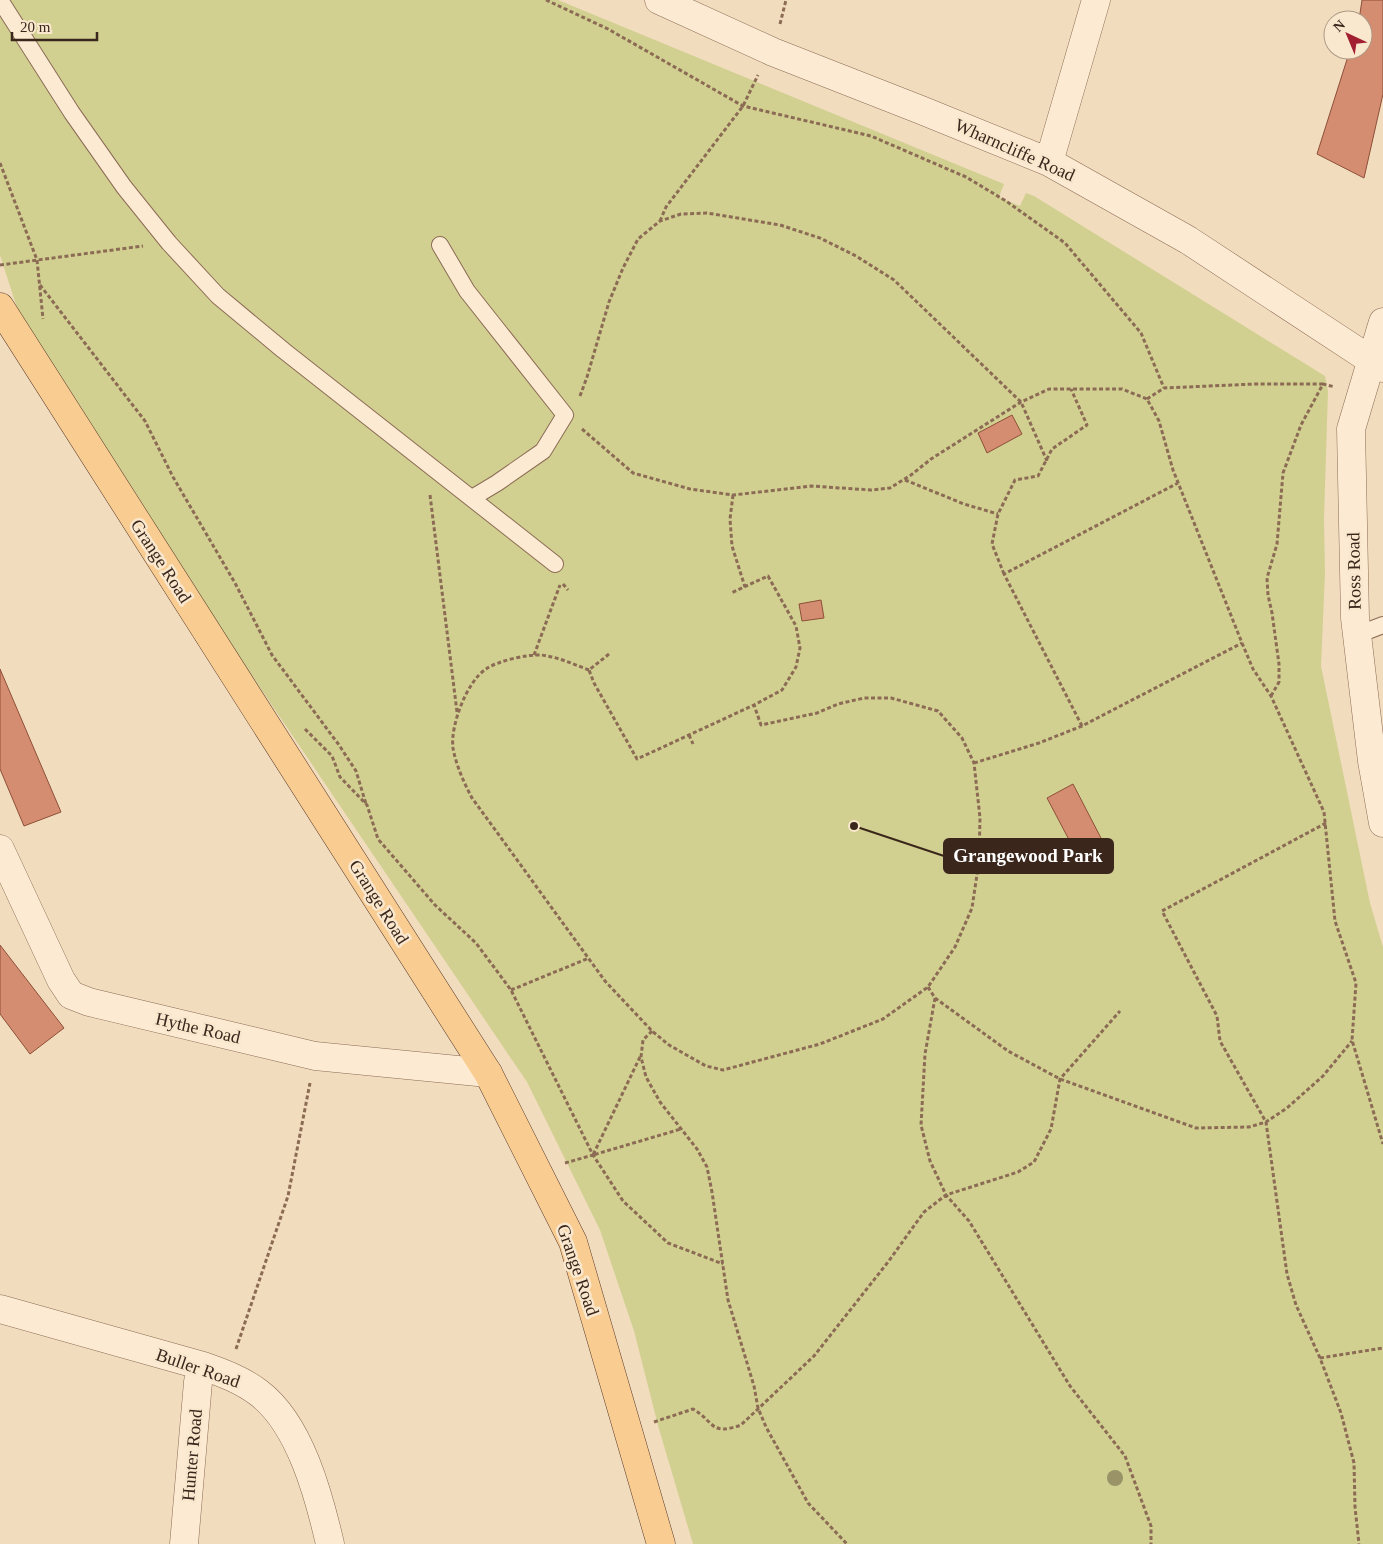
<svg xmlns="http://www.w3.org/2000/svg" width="1383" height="1544" font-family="Georgia,serif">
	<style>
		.green { fill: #d1d091 }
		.building { fill: #d48d70; stroke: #8d4f38 }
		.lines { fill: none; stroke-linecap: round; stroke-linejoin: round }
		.service-casing { stroke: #8c6b55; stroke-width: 18 }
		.minor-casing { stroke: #8c6b55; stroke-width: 29 }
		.primary-casing { stroke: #593a2a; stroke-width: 29 }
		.path { stroke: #8c6b55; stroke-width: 3; stroke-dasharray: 4 2.5; stroke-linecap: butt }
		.service { stroke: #fcead2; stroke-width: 16 }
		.minor { stroke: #fcead2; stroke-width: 28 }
		.primary { stroke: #f9cc91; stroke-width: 28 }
		.tree { fill: #999367 }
		.labels { text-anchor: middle; stroke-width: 5; stroke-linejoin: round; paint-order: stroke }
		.street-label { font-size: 18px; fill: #3a261b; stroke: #f9e7ce }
		.leader { fill: none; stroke: #3a261b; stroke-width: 2 }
		.callout-dot { fill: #3a261b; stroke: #f9e7ce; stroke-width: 2 }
		.callout { fill: #3a261b; stroke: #3a261b; stroke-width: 2 }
		.callout-label { font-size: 19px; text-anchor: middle; font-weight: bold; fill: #fff }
	</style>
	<rect width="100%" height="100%" fill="#f2dcbe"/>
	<!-- green -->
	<path class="green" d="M0 0H558L1004 184 999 197 1020 206 1026 193 1034 196 1325 376 1328 391 1324 519 1325 573 1321 666 1370 903 1383 947V1544H693L659 1429 634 1331 600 1230 527 1082 47 373 18 311 0 255Z"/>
	<!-- building -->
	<path class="building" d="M1362 0H1383V94L1364 178 1317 154 1350 50H1363V20H1359Z
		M1012 415 1022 434 987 453 978 433Z
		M821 600 824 618 802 621 799 604Z
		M0 669 61 812 24 826 0 769Z
		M1073 784 1102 840 1076 853 1047 798Z
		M0 945 64 1028 30 1054 0 1014Z"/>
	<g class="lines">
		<defs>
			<path id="service" d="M0 0 72 113 124 187 169 243 218 296 283 350 555 564
				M440 245 467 291 565 415 543 451 497 483 472 498
				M1357 635 1383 625"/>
			<path id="minor" d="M659 0 773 52 921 110 1049 162 1188 240 1383 368
				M1049 162 1096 0
				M1383 322 1351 429 1355 618 1372 761 1383 823
				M0 849 61 980 71 995 89 1002 315 1056 488 1073
				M0 1309 203 1366C223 1373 242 1380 259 1393 300 1424 319 1496 330 1544
				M184 1544 198 1382 203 1366"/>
			<path id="primary" d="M0 307 488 1073 573 1242 661 1544"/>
		</defs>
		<!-- service casing -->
		<use href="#service" class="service-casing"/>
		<!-- minor casing -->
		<use href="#minor" class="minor-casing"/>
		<!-- primary casing -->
		<use href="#primary" class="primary-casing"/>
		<!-- path -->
		<path class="path" d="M546 0 608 29 743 106 871 136 966 177 1006 201 1065 243 1141 333 1164 388
			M780 24 786 0
			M0 163 37 260 43 319
			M660 221 666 207 743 106 758 75
			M0 265 143 246
			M40 285 145 421 173 477 235 583 272 655 339 745 356 771 366 804
			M580 396 587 377 609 302 623 268 638 239 660 221 681 214 707 213 780 225 820 238 856 256 894 280 1021 402 1047 461
			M1147 399 1164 388 1255 384H1323
			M582 429 633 473 690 489 733 495 811 486 871 490 890 488 911 475 931 459 1021 402 1049 389H1122L1147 399 1159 421 1173 470 1242 643 1253 669 1271 696 1324 812 1335 921 1356 983 1352 1040 1383 1144
			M905 480 964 504 998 514
			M430 495 457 712
			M733 495 730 519 732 546 745 587
			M1004 574 992 544 998 514 1015 480 1038 476 1052 449 1087 425 1071 389
			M563 584 568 590
			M609 654 589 670 594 683 637 759 754 705 782 690 796 667 800 648 796 626 768 576 731 593
			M534 655 560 585
			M589 670C573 664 558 657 541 655 528 654 497 661 486 669 467 681 450 726 453 748 456 765 464 783 472 798L605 981 652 1031 669 1045 706 1066 723 1070 820 1044 883 1019 928 987 955 947 972 908 979 861 980 818 974 763 962 738 938 711 891 698H864L838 704 817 713 761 725 754 705
			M1271 696 1279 682V664L1272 613 1268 595 1267 578 1277 544 1283 473 1301 425 1323 384 1335 387
			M1082 726 1004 574 1178 483
			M305 729 332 756 340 777 367 805 378 839 435 905 476 943 511 990 593 1155 623 1201 668 1243 723 1264
			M689 735 693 744
			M974 763 1039 743 1082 726 1242 643
			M1326 823 1162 911 1217 1016 1220 1041 1266 1122 1287 1274 1296 1305 1320 1358 1341 1413 1354 1463 1355 1507 1359 1544
			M928 987 935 998 925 1054 921 1125 930 1161 946 1195 969 1221 1070 1386 1125 1456 1151 1526V1544
			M511 990 589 958
			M935 998 1008 1051 1060 1079 1196 1128 1249 1127 1266 1122 1287 1108 1323 1076 1352 1041
			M652 1031 643 1040 641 1057 646 1077 660 1102 697 1149 707 1167 712 1192 728 1300 754 1386 758 1408 766 1427 808 1503 847 1544
			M640 1057 593 1155 681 1129
			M565 1163 593 1155
			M236 1349 288 1196 310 1083
			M1320 1358 1383 1348
			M654 1422 693 1409C715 1422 710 1436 741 1425L814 1356 888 1262 924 1212 946 1195 1018 1172 1034 1162 1051 1129 1060 1079 1120 1011"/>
		<!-- service -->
		<use href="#service" class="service"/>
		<!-- minor -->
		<use href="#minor" class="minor"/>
		<!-- primary -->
		<use href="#primary" class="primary"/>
	</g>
	<!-- trees -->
	<circle class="tree" cx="1115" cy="1478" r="8"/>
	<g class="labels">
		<!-- street labels -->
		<g class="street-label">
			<text transform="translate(1015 150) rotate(24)" y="6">Wharncliffe Road</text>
			<text transform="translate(161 561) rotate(57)" y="6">Grange Road</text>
			<text transform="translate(1354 571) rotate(-91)" y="6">Ross Road</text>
			<text transform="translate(379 902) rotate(58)" y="6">Grange Road</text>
			<text transform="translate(198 1028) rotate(13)" y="6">Hythe Road</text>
			<text transform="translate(578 1270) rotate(71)" y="6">Grange Road</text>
			<text transform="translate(198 1368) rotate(19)" y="6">Buller Road</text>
			<text transform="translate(192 1455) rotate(-85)" y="6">Hunter Road</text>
		</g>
	</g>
	<!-- callouts -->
	<path class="leader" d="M854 826L944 856"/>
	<circle class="callout-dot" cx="854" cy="826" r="5"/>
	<rect class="callout" x="944" y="839" width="169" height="34" rx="5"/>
	<g class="callout-label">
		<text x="1028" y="862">Grangewood Park</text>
	</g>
	<!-- north arrow -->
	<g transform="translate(1348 35) rotate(316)"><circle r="24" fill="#f9e7ce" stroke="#ad9a86"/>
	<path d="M0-4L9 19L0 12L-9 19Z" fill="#a11f30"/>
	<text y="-8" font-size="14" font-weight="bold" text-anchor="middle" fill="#3a261b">N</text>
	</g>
	<!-- scale -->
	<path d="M12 32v8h85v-8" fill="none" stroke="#3a261b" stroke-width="2.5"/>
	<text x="20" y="32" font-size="15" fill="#3a261b" stroke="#f9e7ce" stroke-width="4" paint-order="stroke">20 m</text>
</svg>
